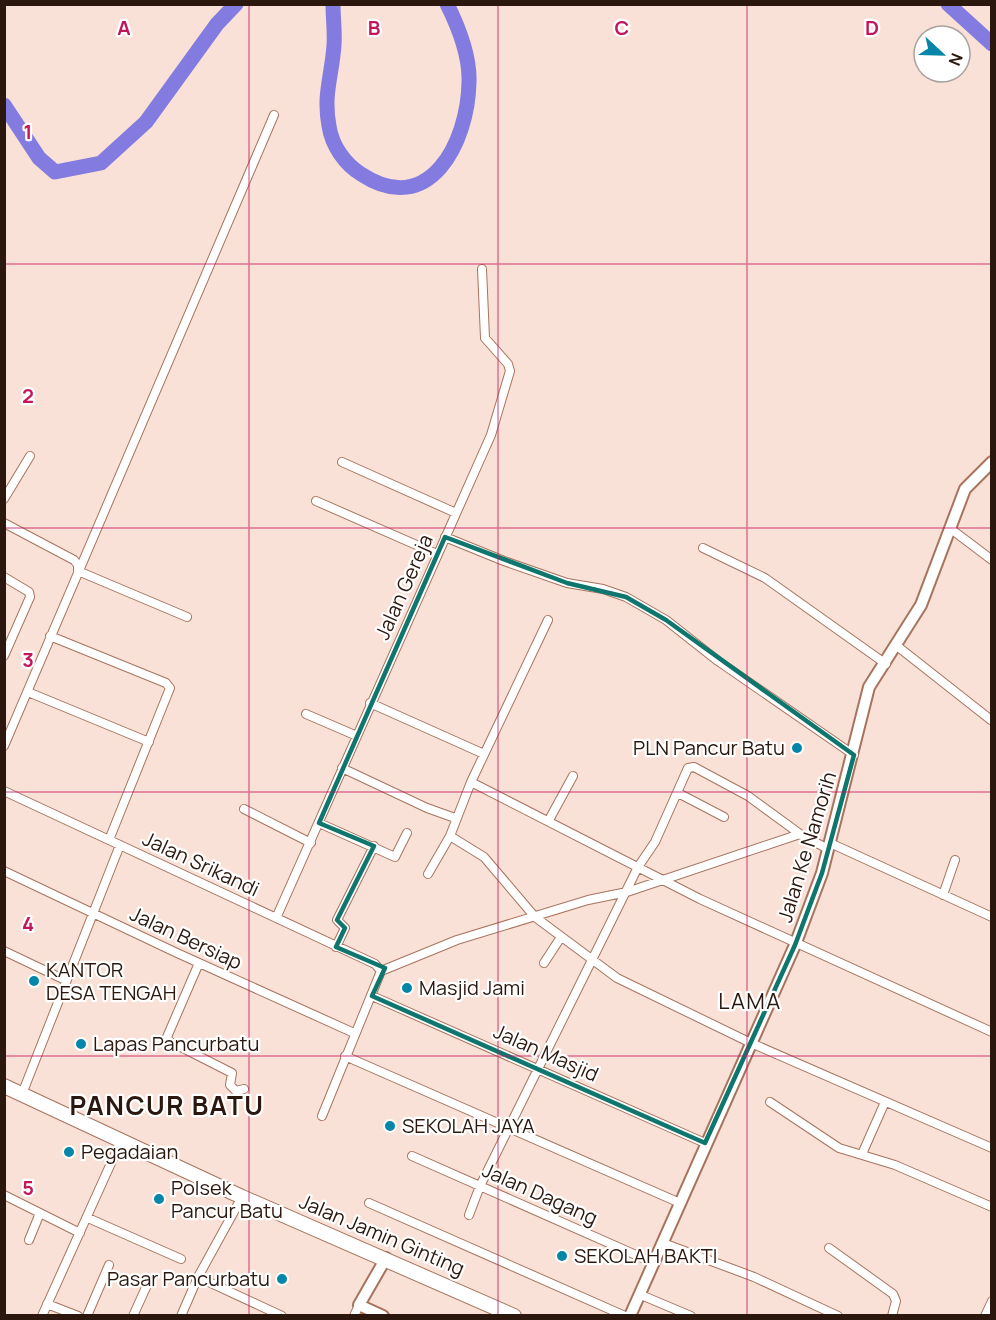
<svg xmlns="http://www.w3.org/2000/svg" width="996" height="1320" font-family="Manrope,sans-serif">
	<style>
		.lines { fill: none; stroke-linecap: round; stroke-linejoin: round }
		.river { stroke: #837be0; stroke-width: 15 }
		.street-casing { stroke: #a7735d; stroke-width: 10 }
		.secondary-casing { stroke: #a7735d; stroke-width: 14 }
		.highway-casing { stroke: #a7735d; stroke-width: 16 }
		.street { stroke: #fff; stroke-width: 8 }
		.secondary { stroke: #fff; stroke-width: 10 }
		.highway { stroke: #fff; stroke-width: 14 }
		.marked { fill: none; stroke: #0f766e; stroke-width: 4.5; stroke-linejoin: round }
		.grid { fill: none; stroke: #c2185b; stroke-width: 1.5; stroke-opacity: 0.55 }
		.poi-dot { fill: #0486a9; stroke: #fff; stroke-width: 2 }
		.labels { text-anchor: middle; stroke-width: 4.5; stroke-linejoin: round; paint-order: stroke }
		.street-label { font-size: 20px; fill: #2b170e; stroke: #fff }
		.poi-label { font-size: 20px; fill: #2b170e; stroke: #fff; text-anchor: start }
		.quarter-label { font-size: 22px; letter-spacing: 1.5px; fill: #2b170e; stroke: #fff }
		.district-label { font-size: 26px; font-weight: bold; letter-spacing: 1.5px; fill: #2b170e; stroke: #fff }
		.grid-label { font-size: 20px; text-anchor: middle; font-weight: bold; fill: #c2185b; stroke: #fff; stroke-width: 4.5; stroke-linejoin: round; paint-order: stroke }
	</style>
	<rect width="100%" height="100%" fill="#f9e1d7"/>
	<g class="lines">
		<!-- river -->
		<path class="river" d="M333 4C333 18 335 32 334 45 332 76 323 94 329 126 332 146 345 164 361 174 429 219 468 143 469 82 470 55 459 28 447 4
			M948 4 992 44
			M4 105 39 158 55 172 101 163 146 122 217 24 236 4"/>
		<defs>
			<path id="street" d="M342 462 456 513
				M4 499 30 456
				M316 501 437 554
				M4 523 74 560 78 565V569
				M951 529 992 560
				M445 537 504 561 567 583 603 589 626 597 666 620 718 661 854 755
				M703 548 765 578 886 664
				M78 571 187 617
				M4 577 29 592 30 597 4 656
				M50 636 166 683 170 688 109 840
				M897 646 991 720
				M28 692 149 742
				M370 703 484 754
				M306 714 357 736
				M4 746 274 115
				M342 768 427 808 455 818
				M471 782 700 899 992 1032
				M4 791 375 964 381 971
				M678 793 724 817
				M244 809 311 843
				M549 820 573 776
				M319 823 395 857 407 833
				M450 836 484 857 535 917 617 978 751 1043 992 1148
				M830 843 992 917
				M4 871 177 953 354 1033
				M428 874 450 836 471 782 548 620
				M943 895 955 860
				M277 916 491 435 510 371 508 364 485 338 482 269
				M336 947 345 928 337 920 374 846
				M4 951 65 980
				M199 963 167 1037 169 1041 232 1073 230 1085 236 1091 244 1089
				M544 963 561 937
				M372 996 705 1143
				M345 1056 680 1203
				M22 1094 120 845
				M770 1102 839 1148 895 1165 992 1207
				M322 1116 381 971 457 940 588 900 627 892 800 834
				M862 1154 885 1102
				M412 1156 654 1263
				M4 1195 80 1233
				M369 1203 625 1316
				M469 1215 480 1186 638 867 655 842 688 768 694 767 748 796 800 834 828 849
				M88 1218 181 1259
				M29 1240 40 1213
				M663 1243 754 1277 838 1316
				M829 1248 893 1294 896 1301 892 1316
				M198 1277 282 1316
				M641 1295 691 1316
				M47 1304 78 1316
				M42 1316 121 1141
				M87 1316 109 1265
				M133 1316 148 1283
				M181 1316 198 1277 242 1197
				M354 1316 359 1305
				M985 1316 992 1301"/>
			<path id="secondary" d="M383 1316 359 1305 386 1258
				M630 1316 795 945 822 873 869 687 921 605 965 489 992 462"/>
			<path id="highway" d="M4 1086 242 1197 514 1316"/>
		</defs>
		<!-- street casing -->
		<use href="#street" class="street-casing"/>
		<!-- secondary casing -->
		<use href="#secondary" class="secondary-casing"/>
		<!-- highway casing -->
		<use href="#highway" class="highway-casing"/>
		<!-- street -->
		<use href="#street" class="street"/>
		<!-- secondary -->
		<use href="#secondary" class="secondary"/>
		<!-- highway -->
		<use href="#highway" class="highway"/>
	</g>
	<!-- marked area -->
	<path class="marked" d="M445 537 567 583 626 597 666 620 854 755 822 873 795 945 705 1143 372 996 385 968 336 947 345 928 337 920 374 846 319 823Z"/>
	<!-- grid -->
	<path class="grid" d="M249 4V1316M498 4V1316M747 4V1316M4 264H992M4 528H992M4 792H992M4 1056H992"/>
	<!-- markers -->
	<g class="poi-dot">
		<circle cx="797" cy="748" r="6"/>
		<circle cx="34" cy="981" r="6"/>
		<circle cx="407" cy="988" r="6"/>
		<circle cx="81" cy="1044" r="6"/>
		<circle cx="390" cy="1126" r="6"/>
		<circle cx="69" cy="1152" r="6"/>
		<circle cx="159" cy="1199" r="6"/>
		<circle cx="562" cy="1256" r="6"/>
		<circle cx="282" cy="1279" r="6"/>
	</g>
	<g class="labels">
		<!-- street labels -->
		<g class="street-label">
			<text transform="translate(404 587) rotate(-66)" y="7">Jalan Gereja</text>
			<text transform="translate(807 847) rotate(-73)" y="7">Jalan Ke Namorih</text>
			<text transform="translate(201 864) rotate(25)" y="7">Jalan Srikandi</text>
			<text transform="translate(186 938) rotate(25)" y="7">Jalan Bersiap</text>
			<text transform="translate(546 1053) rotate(24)" y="7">Jalan Masjid</text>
			<text transform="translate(540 1194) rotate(24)" y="7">Jalan Dagang</text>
			<text transform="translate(382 1235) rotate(23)" y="7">Jalan Jamin Ginting</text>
		</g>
		<!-- poi labels -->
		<g class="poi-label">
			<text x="785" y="755" text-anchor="end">PLN Pancur Batu</text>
			<text x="46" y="977">KANTOR<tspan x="46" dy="23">DESA TENGAH</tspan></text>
			<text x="419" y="995">Masjid Jami</text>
			<text x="93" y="1051">Lapas Pancurbatu</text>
			<text x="402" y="1133">SEKOLAH JAYA</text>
			<text x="81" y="1159">Pegadaian</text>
			<text x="171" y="1195">Polsek<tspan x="171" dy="23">Pancur Batu</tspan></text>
			<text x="574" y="1263">SEKOLAH BAKTI</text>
			<text x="270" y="1286" text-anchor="end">Pasar Pancurbatu</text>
		</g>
		<!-- quarter labels -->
		<g class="quarter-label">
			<text x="750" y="1009">LAMA</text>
		</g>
		<!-- district labels -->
		<g class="district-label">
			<text x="167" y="1115">PANCUR BATU</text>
		</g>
	</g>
	<g class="grid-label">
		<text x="124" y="35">A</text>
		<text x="374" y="35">B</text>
		<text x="622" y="35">C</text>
		<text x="872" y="35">D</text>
		<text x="28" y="139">1</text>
		<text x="28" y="403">2</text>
		<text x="28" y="667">3</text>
		<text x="28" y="931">4</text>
		<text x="28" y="1195">5</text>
	</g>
	<!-- border -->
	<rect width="996" height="1320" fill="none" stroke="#2b170e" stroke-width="12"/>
	<!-- north arrow -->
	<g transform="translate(942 54) rotate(112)"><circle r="28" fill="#ffffff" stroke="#aaa29f" stroke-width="1.5"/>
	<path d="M0-4.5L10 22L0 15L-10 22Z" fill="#0486a9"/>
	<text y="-9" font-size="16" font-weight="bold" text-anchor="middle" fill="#2b170e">N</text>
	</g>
</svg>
